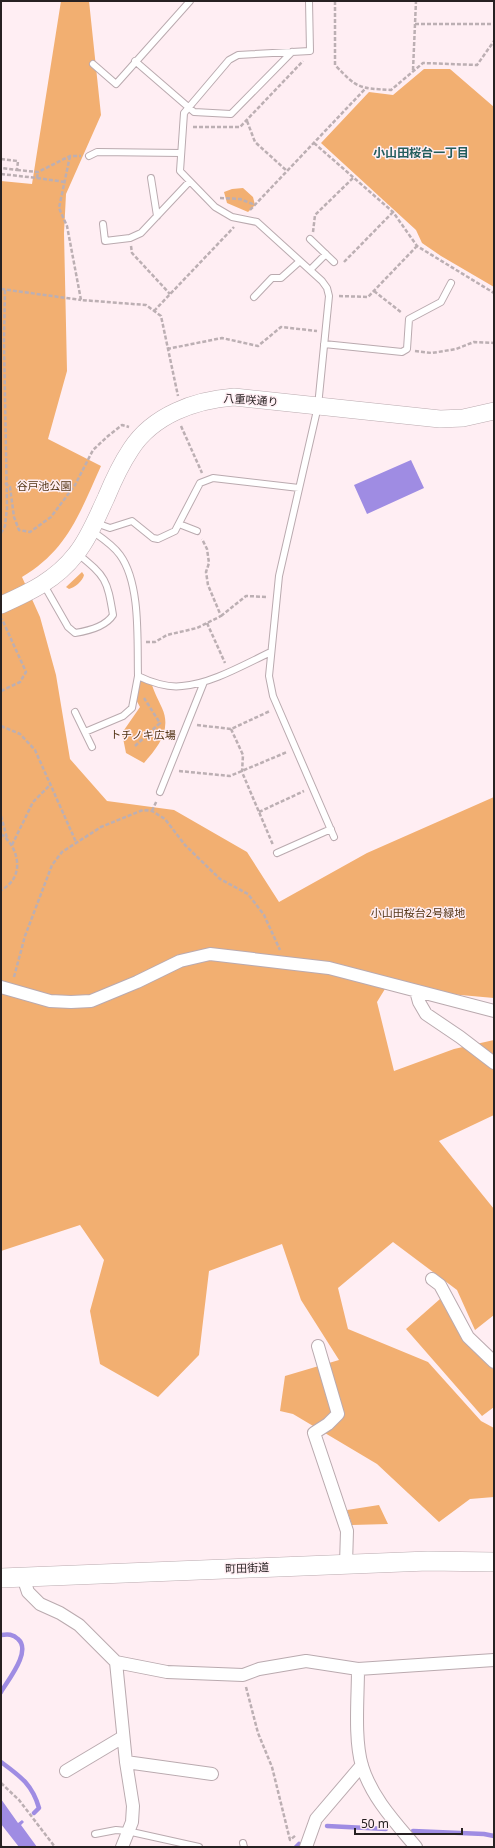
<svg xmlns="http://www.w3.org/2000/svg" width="495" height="1848" font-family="'Noto Sans','Noto Sans JP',sans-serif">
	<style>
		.green { fill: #f2af71 }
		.water { fill: #9f8ce3 }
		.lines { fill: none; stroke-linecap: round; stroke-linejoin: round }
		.stream { stroke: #9f8ce3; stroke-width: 4.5 }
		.lane-casing { stroke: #baaaaf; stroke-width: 8 }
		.street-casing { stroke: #baaaaf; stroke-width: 14 }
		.secondary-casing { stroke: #baaaaf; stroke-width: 18 }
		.primary-casing { stroke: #baaaaf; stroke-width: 20 }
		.path { stroke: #bcafb3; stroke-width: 2.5; stroke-dasharray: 4 2; stroke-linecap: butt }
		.lane { stroke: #fff; stroke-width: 6 }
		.street { stroke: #fff; stroke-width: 12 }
		.secondary { stroke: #fff; stroke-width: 17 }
		.primary { stroke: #fff; stroke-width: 19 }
		.labels { text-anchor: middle; stroke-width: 3; stroke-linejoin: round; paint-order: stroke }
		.street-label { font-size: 11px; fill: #272122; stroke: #ffeef3 }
		.park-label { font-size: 11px; fill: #533415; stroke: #ffeef3 }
		.neighbourhood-label { font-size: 12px; font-weight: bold; fill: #235d5d; stroke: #ffeef3 }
	</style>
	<rect width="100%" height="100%" fill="#ffeef3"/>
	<!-- green -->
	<path class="green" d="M61 1H89L101 115 66 194 64 233 67 371 48 439 101 466C80 512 68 550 22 577L40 617 56 675 70 759 107 801 174 810 247 852 279 902 367 853 494 797V998L416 991 388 984 377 1002 394 1071 454 1049 494 1040V1115L439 1141 494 1209V1315L475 1330 457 1290 393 1242 338 1288 348 1329 428 1362 481 1421 494 1428V1497L470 1499 439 1522 377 1464 293 1414 280 1411 285 1376 339 1360 301 1300 282 1244 209 1271 199 1355 158 1397 100 1364 90 1311 104 1260 80 1225 1 1251V181L32 184Z
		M424 69H450L494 107V287L441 256 422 243 416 230 321 143 369 92 393 95Z
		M243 188 253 197 255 205 248 212 227 203 224 192 232 189Z
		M82 572 84 575C83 581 74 588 69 589L66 587Z
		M138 676 151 682C154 692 158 699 162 708 172 730 158 747 144 763L126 753 122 733 140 707 133 694Z
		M440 1299 465 1341 494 1370V1407L482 1416 406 1329Z
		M379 1505 388 1524 352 1525 347 1510Z"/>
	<!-- water -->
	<path class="water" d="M411 460 424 488 367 514 354 485Z
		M1 1799 18 1823 22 1820 24 1822 21 1825 37 1847H19L1 1824Z"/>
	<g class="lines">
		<!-- stream -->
		<path class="stream" d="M1 1635C8 1634 13 1634 18 1639 32 1651 8 1680 1 1692
			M1 1762C20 1776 32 1784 39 1808L34 1813
			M327 1826 386 1829
			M413 1831 484 1834 494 1836
			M296 1847 299 1844"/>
		<defs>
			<path id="lane" d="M309 1 310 51 238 55 229 60 184 113 180 171 215 207 232 217 257 222 322 281 327 288 329 296 318 406 279 576 269 676 273 696 334 837
				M135 61 194 112 231 114 292 52
				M93 64 116 84 190 1
				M89 156 97 152 181 153
				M151 178 157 216
				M103 224 105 241 130 238 141 233 189 182
				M310 239 334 262
				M310 270 326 254
				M254 297 272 278H281L300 261
				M324 344 402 352 407 349 409 319 441 302 451 283
				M96 523 110 528 132 521 153 538 158 539 175 531 200 483 213 478 299 488
				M179 524 197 531
				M92 531C102 538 113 545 120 555 141 584 137 641 138 676 150 682 168 688 182 686 211 684 245 664 271 652
				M44 585 68 627 75 633C88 631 106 626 113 615 107 579 106 577 78 554
				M75 712 92 747
				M85 732 123 716 132 708 138 676
				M160 792 204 682
				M277 853 331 829
				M95 1834 116 1830 127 1831 199 1847
				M243 1843 244 1847"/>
			<path id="street" d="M1 987 50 1001 71 1002 91 1001 137 982 180 961 210 954 329 968 494 1011
				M416 991 419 1002 426 1014 460 1037 494 1063
				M432 1279 440 1285 468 1337 494 1362
				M318 1346 338 1414 328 1424 314 1433 347 1531 346 1564
				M23 1577 28 1592 40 1604 60 1613 79 1625 116 1662 167 1672 243 1675 259 1669 306 1661 358 1669 494 1660
				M116 1662 126 1762 133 1806 132 1822 122 1847
				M358 1669C358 1698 354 1739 362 1766 372 1798 395 1822 416 1847
				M126 1762 212 1774
				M66 1771 123 1737
				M306 1847 316 1819 362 1765"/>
			<path id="secondary" d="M1 605C30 592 56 580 76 554 89 538 97 517 106 498 113 481 121 464 131 449 153 415 195 400 234 397L440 419 463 418 494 411"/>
			<path id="primary" d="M1 1578 428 1561 494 1562"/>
		</defs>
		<!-- lane casing -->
		<use href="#lane" class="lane-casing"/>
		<!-- street casing -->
		<use href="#street" class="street-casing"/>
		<!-- secondary casing -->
		<use href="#secondary" class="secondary-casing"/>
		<!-- primary casing -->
		<use href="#primary" class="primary-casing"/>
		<!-- path -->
		<path class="path" d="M335 1V65C358 89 358 88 391 90L423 63 477 65 494 41
			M415 24H494
			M413 70 416 1
			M247 121 255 142 287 171
			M193 127H240L303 61
			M314 143 393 212 417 246 494 293
			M70 156 59 208 67 226 81 300 146 305 161 316 178 396
			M1 159 18 161 17 170 1 168
			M17 170 38 172 70 156H81
			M1 174 37 178 38 172
			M37 178 65 182
			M220 198 240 199 255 205
			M250 210 365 89
			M313 232 315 215 353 178
			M131 246 132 253 170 294
			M344 262 393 212
			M1 289 81 300
			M374 291 402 313
			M339 296 368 297 417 246
			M154 311 234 227
			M167 349 222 338 258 346 281 327 317 331
			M415 351 432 353 456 349 474 342 494 343
			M181 426 202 473
			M5 483 10 487 14 517 19 530 30 532 51 517 75 485 93 450 108 436 122 425 129 427
			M1 533 5 526 7 508 4 341 5 289
			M221 616 246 596 268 597
			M207 623 225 663
			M146 642H155L167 635 197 628 221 616 208 585 206 572 209 563 207 549 202 539
			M1 691 20 682 26 672 2 619
			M197 725 231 729 270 711
			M1 726 20 734 35 750 76 842
			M231 729 243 755 242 772 273 845
			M135 746 160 723 144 698
			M179 771 230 776 287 752
			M152 811 157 800
			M259 812 304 791
			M1 816 7 838
			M1 834C20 848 25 878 1 890
			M12 845 33 802 51 784
			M14 977 25 936 52 865 62 852 101 827 143 810 152 811 165 819 185 845 220 879 248 894 264 915 280 950
			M246 1687 258 1733 272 1767 290 1840 296 1835
			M1 1783 19 1800 55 1847
			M1 1846 2 1847"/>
		<!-- lane -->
		<use href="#lane" class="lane"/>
		<!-- street -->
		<use href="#street" class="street"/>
		<!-- secondary -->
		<use href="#secondary" class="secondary"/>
		<!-- primary -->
		<use href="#primary" class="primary"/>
	</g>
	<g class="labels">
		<!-- street labels -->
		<g class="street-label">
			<text transform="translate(251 400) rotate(4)" y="4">八重咲通り</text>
			<text transform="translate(247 1568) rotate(-2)" y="4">町田街道</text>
		</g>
		<!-- park labels -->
		<g class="park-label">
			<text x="44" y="490">谷戸池公園</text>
			<text x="143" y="739">トチノキ広場</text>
			<text x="418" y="917">小山田桜台2号緑地</text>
		</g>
		<!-- neighbourhood labels -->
		<g class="neighbourhood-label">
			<text x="421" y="157">小山田桜台一丁目</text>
		</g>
	</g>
	<!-- border -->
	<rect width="495" height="1848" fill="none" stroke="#272122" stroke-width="4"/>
	<!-- scale -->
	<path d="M355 1828v6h107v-6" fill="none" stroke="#272122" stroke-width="2"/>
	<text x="361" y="1828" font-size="12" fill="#272122" stroke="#ffeef3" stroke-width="3" paint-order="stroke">50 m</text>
</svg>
